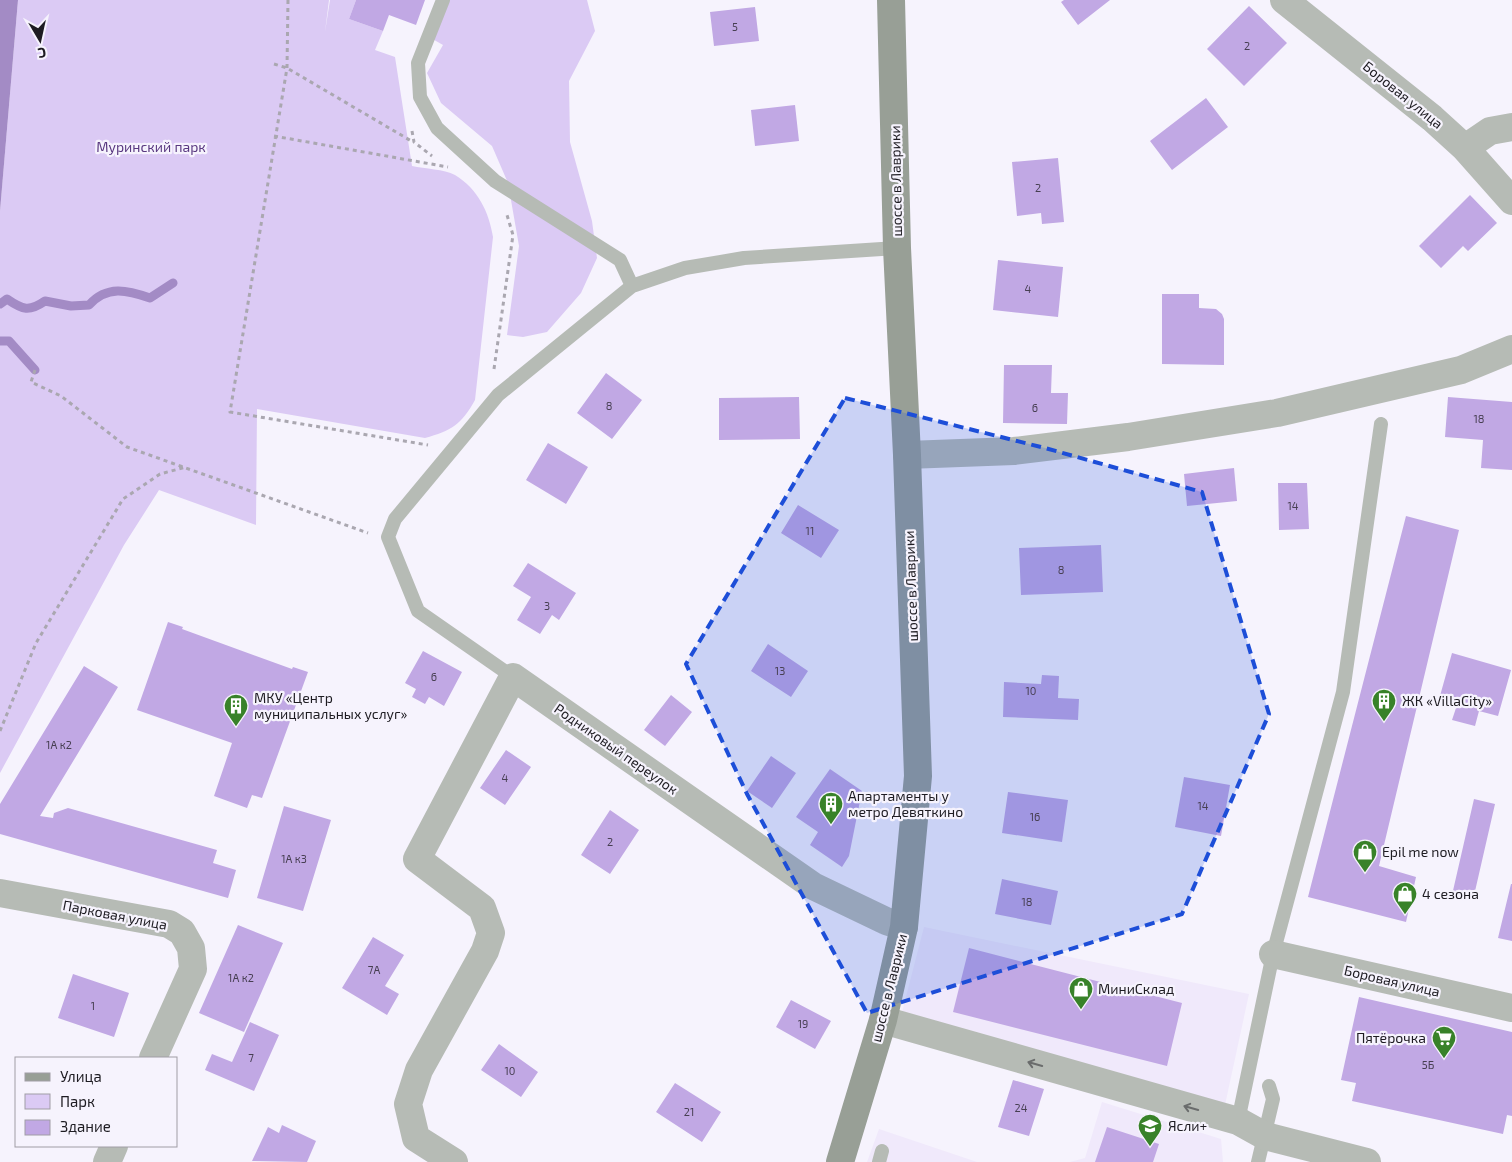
<svg xmlns="http://www.w3.org/2000/svg" width="1512" height="1162" font-family="'Exo 2',sans-serif">
	<style>
		.built { fill: #f0e9fb }
		.green { fill: #dbcaf4 }
		.water { fill: #a38bc5 }
		.lines { fill: none; stroke-linecap: round; stroke-linejoin: round }
		.stream { stroke: #a38bc5; stroke-width: 9 }
		.building { fill: #c1a8e4 }
		.path { stroke: #aaa7b0; stroke-width: 3; stroke-dasharray: 4 4; stroke-linecap: butt }
		.lane { stroke: #b6bbb5; stroke-width: 14 }
		.street { stroke: #b6bbb5; stroke-width: 28 }
		.secondary { stroke: #989f96; stroke-width: 28 }
		.oneway { stroke: #6a6c6c }
		.marked { fill: #1d4ed8; fill-opacity: 0.2; stroke: #1d4ed8; stroke-width: 4; stroke-dasharray: 10 6; stroke-linejoin: round }
		.labels { text-anchor: middle; stroke-width: 4.5; stroke-linejoin: round; paint-order: stroke }
		.number-label { font-size: 11px; fill: #473f52 }
		.street-label { font-size: 14px; fill: #1e1c22; stroke: #f6f3fd }
		.park-label { font-size: 14px; fill: #593880; stroke: #f6f3fd }
		.poi-label { font-size: 14px; fill: #1e1c22; stroke: #f6f3fd; text-anchor: start }
	</style>
	<rect width="100%" height="100%" fill="#f6f3fd"/>
	<!-- built -->
	<path class="built" d="M924 927 1249 994 1225 1105 901 1016Z
		M1102 1102 1221 1139 1223 1162H1070L1085 1158Z
		M879 1129 977 1162H867Z"/>
	<!-- green -->
	<path class="green" d="M18 0H329L325 32 330 0H356L349 19 383 31 375 50 395 57 412 166C425 169 444 169 455 175 478 189 489 212 493 237L475 400C462 424 451 431 425 438L257 409 256 525 159 490 124 545 0 773V211Z
		M443 0H587L595 31 569 81 570 142 592 221 597 258 581 293 547 332 523 337 507 335 519 246 508 183 492 146 441 103 427 73 443 45 429 37Z"/>
	<!-- water -->
	<path class="water" d="M0 0H18L0 211Z"/>
	<g class="lines">
		<!-- stream -->
		<path class="stream" d="M0 304 7 299C23 310 29 312 45 301L71 306 89 305C107 285 127 290 150 298L173 283
			M0 341H9L35 370"/>
	</g>
	<!-- building -->
	<path class="building" d="M356 0H425L416 25 389 15 383 31 349 19Z
		M1064 0H1110L1078 25 1061 2Z
		M1249 6 1287 43 1244 86 1207 49Z
		M755 7 759 41 714 46 710 12Z
		M1206 98 1228 127 1172 170 1150 141Z
		M795 105 799 141 755 146 751 110Z
		M1058 158 1064 222 1042 224 1041 213 1017 216 1012 162Z
		M1470 195 1497 223 1468 251 1463 246 1441 268 1419 246Z
		M998 260 1063 267 1058 317 993 310Z
		M1162 294H1199V308L1216 309 1222 314 1224 319V365L1162 364Z
		M1004 365H1052L1051 393H1068L1067 424 1003 423Z
		M606 373 642 400 612 439 577 413Z
		M799 397 800 439 719 440V398Z
		M1448 397 1512 402V470L1481 468 1483 440 1445 437Z
		M548 443 588 467 566 504 526 480Z
		M1234 468 1237 501 1187 506 1184 474Z
		M1278 483H1307L1309 529 1279 530Z
		M798 505 839 530 821 558 781 533Z
		M1406 516 1459 530 1379 866 1416 877 1406 922 1308 897Z
		M1101 545 1103 592 1021 595 1019 548Z
		M528 563 576 593 559 620 552 615 540 634 517 620 531 597 513 586Z
		M168 622 183 627 182 629 292 669 293 667 308 672 262 798 252 795 247 808 214 796 232 743 137 710Z
		M768 644 808 671 791 697 751 671Z
		M423 651 462 672 444 706 429 697 425 704 412 697 416 689 405 683Z
		M1452 653 1511 670 1498 716 1479 711 1475 726 1452 720 1456 708 1438 703Z
		M84 666 118 687 40 816 53 818 54 813 68 808 217 850 213 863 236 870 228 898 0 834V804Z
		M1042 675 1059 676 1058 698 1079 699 1078 720 1003 717 1004 682 1041 684Z
		M671 695 692 712 665 746 644 730Z
		M506 750 531 767 505 805 480 788Z
		M771 756 796 773 772 808 747 791Z
		M830 769 862 791 849 856 842 867 810 845 818 832 796 817Z
		M1184 777 1230 785 1221 836 1175 827Z
		M1008 792 1068 800 1062 842 1002 833Z
		M1474 799 1495 804 1473 900 1452 895Z
		M284 806 331 820 303 911 257 898Z
		M610 810 639 830 610 874 581 855Z
		M1002 879 1058 891 1051 925 995 914Z
		M1511 884H1512V941L1498 938Z
		M238 925 283 943 244 1032 199 1013Z
		M373 937 404 955 385 986 399 994 387 1015 342 988Z
		M969 948 1182 1003 1167 1066 953 1012Z
		M73 974 129 993 114 1037 58 1018Z
		M1359 997 1512 1032V1116L1507 1115 1503 1134 1352 1101 1356 1083 1341 1080Z
		M791 1000 831 1021 815 1049 776 1027Z
		M250 1022 279 1035 254 1091 205 1070 212 1054 232 1062Z
		M499 1044 538 1072 521 1097 481 1070Z
		M1013 1080 1044 1089 1029 1136 998 1127Z
		M675 1083 721 1112 702 1142 656 1112Z
		M282 1125 316 1141 307 1162 252 1161 268 1127 279 1133Z
		M1107 1127 1159 1144 1153 1162H1095Z"/>
	<g class="lines">
		<!-- path -->
		<path class="path" d="M288 0 287 68 230 412 428 445
			M274 64 287 68 413 142
			M412 131 414 142 432 156
			M274 136 448 167
			M494 369 513 235 507 215
			M35 370 31 382 61 396 127 447 368 533
			M0 731 36 643 123 499 160 474 186 467"/>
		<!-- lane -->
		<path class="lane" d="M443 0 418 63 420 97 437 128 495 181 620 260 632 286 685 268 744 258 897 248
			M513 677 418 611 388 537 395 519 498 395 632 286
			M1238 1121 1273 954 1343 692 1381 424
			M879 1162 882 1151
			M1258 1162 1273 1099 1269 1086"/>
		<!-- street -->
		<path class="street" d="M1284 0 1432 118 1465 148 1512 201
			M1465 148 1490 131 1512 127
			M907 455 1014 451 1128 437 1277 413 1461 370 1512 349
			M0 893 169 924 182 932 191 948 193 969 153 1058
			M1273 954 1512 1008
			M883 1020 1238 1121 1265 1136 1367 1162
			M107 1162 114 1146
			M454 1162 416 1138 408 1104 419 1070 485 951 491 933 482 908 417 859 513 677 813 886 886 921 904 927"/>
		<!-- secondary -->
		<path class="secondary" d="M840 1162 883 1020 904 927 918 776 907 455 897 248 891 0"/>
	</g>
	<!-- one-way arrows -->
	<defs><path id="oneway-shaft" d="M-6 0H5M1.5-3L5.5 0L1.5 3" fill="none" stroke-width="1.6" stroke-linecap="round" stroke-linejoin="round" transform="scale(1.25)"/></defs>
	<g class="oneway">
		<use href="#oneway-shaft" transform="translate(1035 1064) rotate(-164)"/>
		<use href="#oneway-shaft" transform="translate(1191 1108) rotate(-164)"/>
	</g>
	<!-- marked area -->
	<path class="marked" d="M845 398 1045 448 1202 492 1269 714 1182 914 867 1013 747 794 686 664Z"/>
	<!-- icons -->
	<defs>
		<symbol id="building-pin" viewBox="-11 -11 22 30"><path d="M0 17L-7.5 6A9.5 9.5 0 1 1 7.5 6Z" fill="#388229" stroke="#f6f3fd"/><path d="M-4-6H4V6H1V3H-1V6H-4ZM-2.5-4.3h1.7v1.8h-1.7ZM.8-4.3h1.7v1.8H.8ZM-2.5-1h1.7V.8h-1.7ZM.8-1h1.7V.8H.8Z" fill="#fff"/></symbol>
		<symbol id="shop-pin" viewBox="-11 -11 22 30"><path d="M0 17L-7.5 6A9.5 9.5 0 1 1 7.5 6Z" fill="#388229" stroke="#f6f3fd"/><path d="M-5-2.5h2.3a2.7 3.5 0 0 1 5.4 0H5L5.5 6h-11ZM-1.5-2.5h3a1.5 2.3 0 0 0-3 0Z" fill="#fff"/></symbol>
		<symbol id="supermarket-pin" viewBox="-11 -11 22 30"><path d="M0 17L-7.5 6A9.5 9.5 0 1 1 7.5 6Z" fill="#388229" stroke="#f6f3fd"/><path d="M-6-5.5h2.5l.6 2H6L4.5 2H-2.5L-4.4-4H-6ZM-1.5 3.2a1.3 1.3 0 1 0 .1 0ZM3 3.2a1.3 1.3 0 1 0 .1 0Z" fill="#fff"/></symbol>
		<symbol id="school-pin" viewBox="-11 -11 22 30"><path d="M0 17L-7.5 6A9.5 9.5 0 1 1 7.5 6Z" fill="#388229" stroke="#f6f3fd"/><path d="M0-5L7-2L0 1L-7-2ZM-4 1L0 2.5L4 1V4Q0 6-4 4Z" fill="#fff"/></symbol>
	</defs>
	<g fill-rule="evenodd">
		<use href="#building-pin" x="1370" y="687" width="28" height="38"/>
		<use href="#building-pin" x="222" y="692" width="28" height="38"/>
		<use href="#building-pin" x="817" y="790" width="28" height="38"/>
		<use href="#shop-pin" x="1351" y="838" width="28" height="38"/>
		<use href="#shop-pin" x="1391" y="880" width="28" height="38"/>
		<use href="#shop-pin" x="1067" y="975" width="28" height="38"/>
		<use href="#supermarket-pin" x="1430" y="1024" width="28" height="38"/>
		<use href="#school-pin" x="1136" y="1112" width="28" height="38"/>
	</g>
	<g class="labels">
		<!-- number labels -->
		<g class="number-label">
			<text x="735" y="31">5</text>
			<text x="1247" y="50">2</text>
			<text x="1038" y="192">2</text>
			<text x="1028" y="293">4</text>
			<text x="609" y="410">8</text>
			<text x="1035" y="412">6</text>
			<text x="1479" y="423">18</text>
			<text x="1293" y="510">14</text>
			<text x="810" y="535">11</text>
			<text x="1061" y="574">8</text>
			<text x="547" y="610">3</text>
			<text x="780" y="675">13</text>
			<text x="434" y="681">6</text>
			<text x="1031" y="695">10</text>
			<text x="59" y="749">1А к2</text>
			<text x="505" y="782">4</text>
			<text x="1203" y="810">14</text>
			<text x="1035" y="821">16</text>
			<text x="610" y="846">2</text>
			<text x="294" y="863">1А к3</text>
			<text x="1027" y="906">18</text>
			<text x="374" y="974">7А</text>
			<text x="241" y="982">1А к2</text>
			<text x="93" y="1010">1</text>
			<text x="803" y="1028">19</text>
			<text x="251" y="1062">7</text>
			<text x="1428" y="1069">5Б</text>
			<text x="510" y="1075">10</text>
			<text x="1021" y="1112">24</text>
			<text x="689" y="1116">21</text>
		</g>
		<!-- street labels -->
		<g class="street-label">
			<text transform="translate(1403 95) rotate(39)" y="5">Боровая улица</text>
			<text transform="translate(896 181) rotate(-91)" y="5">шоссе в Лаврики</text>
			<text transform="translate(911 586) rotate(-92)" y="5">шоссе в Лаврики</text>
			<text transform="translate(616 749) rotate(35)" y="5">Родниковый переулок</text>
			<text transform="translate(115 915) rotate(11)" y="5">Парковая улица</text>
			<text transform="translate(1392 981) rotate(13)" y="5">Боровая улица</text>
			<text transform="translate(889 988) rotate(-76)" y="5">шоссе в Лаврики</text>
		</g>
		<!-- park labels -->
		<g class="park-label">
			<text x="151" y="152">Муринский парк</text>
		</g>
		<!-- poi labels -->
		<g class="poi-label">
			<text x="254" y="703">МКУ «Центр<tspan x="254" dy="16">муниципальных услуг»</tspan></text>
			<text x="1402" y="706">ЖК «VillaCity»</text>
			<text x="848" y="801">Апартаменты у<tspan x="848" dy="16">метро Девяткино</tspan></text>
			<text x="1382" y="857">Epil me now</text>
			<text x="1422" y="899">4 сезона</text>
			<text x="1098" y="994">МиниСклад</text>
			<text x="1426" y="1043" text-anchor="end">Пятёрочка</text>
			<text x="1168" y="1131">Ясли+</text>
		</g>
	</g>
	<!-- legend -->
	<rect x="15" y="1057" width="162" height="90" fill="#f6f3fd" stroke="#a09da5"/>
	<rect x="25" y="1073" width="25" height="8" fill="#989f96" stroke="#a09da5"/>
	<text x="60" y="1082" font-size="15" fill="#1e1c22">Улица</text>
	<rect x="25" y="1094" width="25" height="15" fill="#dbcaf4" stroke="#a09da5"/>
	<text x="60" y="1107" font-size="15" fill="#1e1c22">Парк</text>
	<rect x="25" y="1120" width="25" height="15" fill="#c1a8e4" stroke="#a09da5"/>
	<text x="60" y="1132" font-size="15" fill="#1e1c22">Здание</text>
	<!-- north arrow -->
	<g transform="translate(40 40) rotate(171)" stroke="#f6f3fd" stroke-width="4" paint-order="stroke">
	<path d="M0-4L9 19L0 12L-9 19Z" fill="#1e1c22"/>
	<text y="-8" font-size="14" font-weight="bold" text-anchor="middle" fill="#1e1c22">С</text>
	</g>
</svg>
